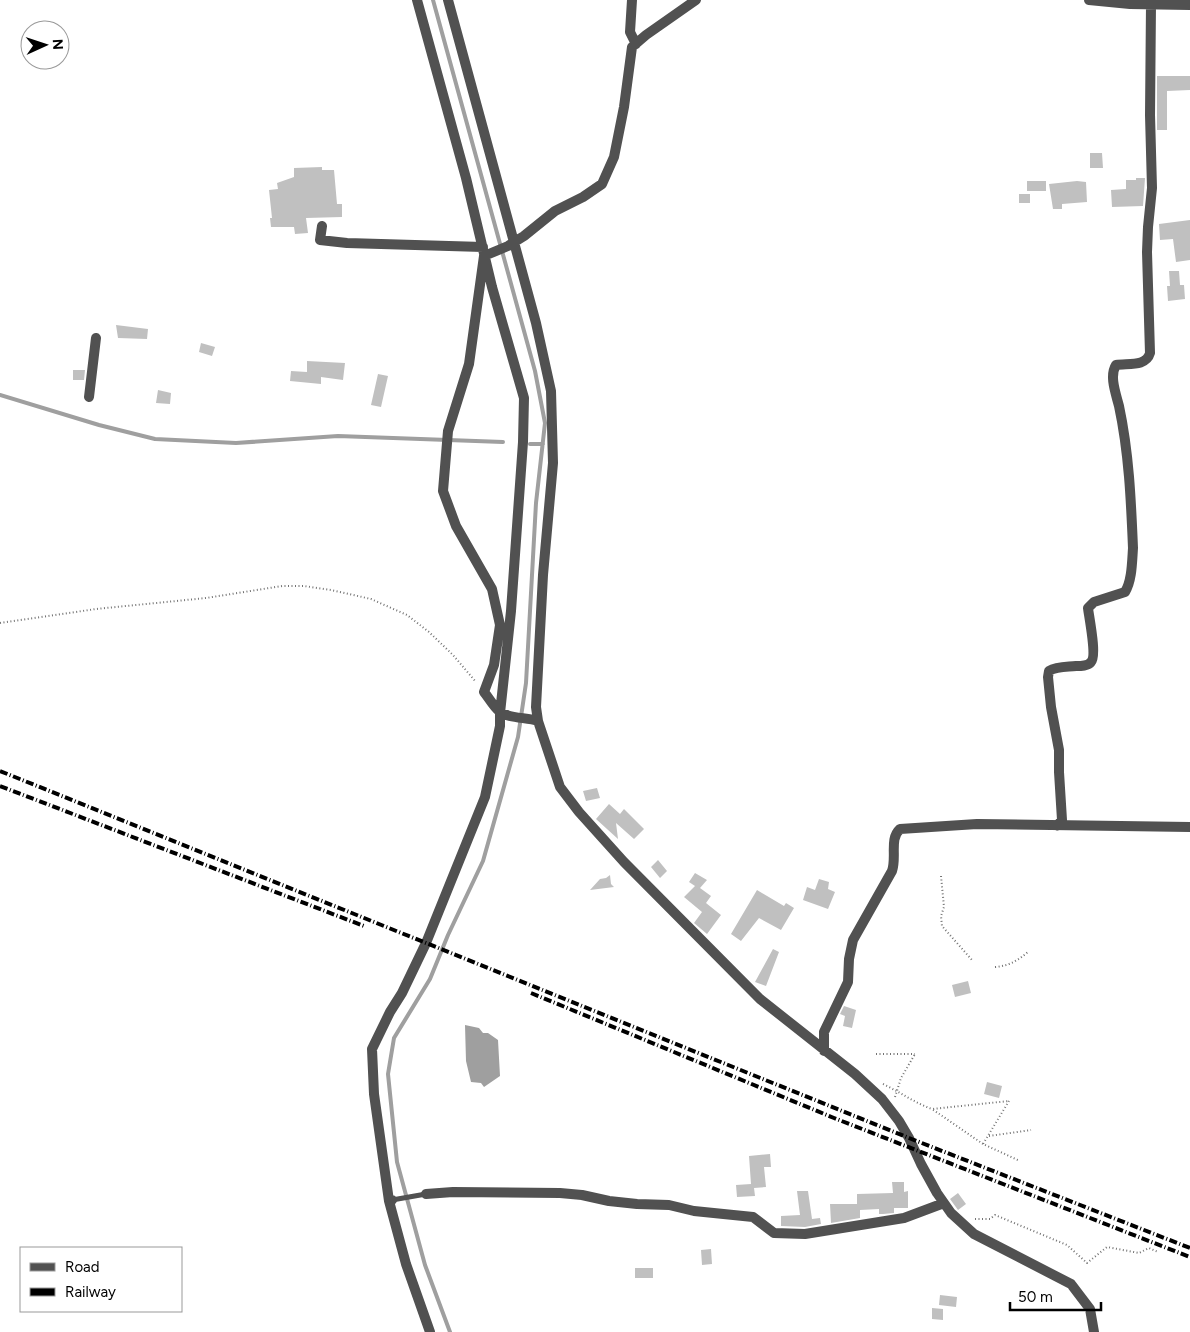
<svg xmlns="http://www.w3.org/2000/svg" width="1190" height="1332" font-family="Figtree,sans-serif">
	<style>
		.water { fill: #9f9f9f }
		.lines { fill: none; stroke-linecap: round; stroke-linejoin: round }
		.stream { stroke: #9f9f9f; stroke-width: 4 }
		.building { fill: #c0c0c0 }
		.path { stroke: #737373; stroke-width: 2; stroke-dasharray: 1 2.5; stroke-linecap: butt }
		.lane { stroke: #515151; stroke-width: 5 }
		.street { stroke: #515151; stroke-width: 10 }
		.rail { stroke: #000; stroke-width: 4; stroke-dasharray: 8 2.5 1 2.5; stroke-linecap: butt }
	</style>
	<rect width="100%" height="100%" fill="#fff"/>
	<!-- water -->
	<path class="water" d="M465 1025 479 1028 483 1033H488L498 1040 500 1076 484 1087 481 1083 471 1082 466 1061Z"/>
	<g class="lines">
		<!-- stream -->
		<path class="stream" d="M433 0 535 371 545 423 536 503 526 683 518 737 483 861 448 935 430 979 394 1038 388 1074 397 1162 425 1265 450 1332
			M0 395 99 425 155 439 236 443 338 436 503 442
			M530 444H543"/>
	</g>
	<!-- building -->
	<path class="building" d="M1157 76H1190V90L1167 91V130H1157Z
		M1090 153H1102L1103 168H1090Z
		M322 167V170H334L337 204H342V217L306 218 308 233 295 234 294 227H271L270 218H272L269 190 278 189 277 183 294 177V168Z
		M1136 178H1145L1143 206 1112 207 1111 190 1126 189V180H1136Z
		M1027 181H1046V191H1027Z
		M1077 181 1086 182 1087 202 1062 204V209H1053L1049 184Z
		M1019 194H1030V203H1019Z
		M1190 220V260L1176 262 1173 239 1160 240 1159 224Z
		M1169 271H1179L1180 285H1184L1185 299 1168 301 1167 286H1170Z
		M116 325 148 329 147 339 118 338Z
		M201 343 215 347 212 356 199 352Z
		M307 361 345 363 343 380 321 377V384L290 381 291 371 307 372Z
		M73 370H85L84 380H73Z
		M378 374 388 376 381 407 371 405Z
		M158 390 171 393 170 404 156 403Z
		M597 788 600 798 586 801 583 791Z
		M609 804 620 814 624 809 644 829 634 839 616 823 618 839 596 819Z
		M658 860 667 871 660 878 651 867Z
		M695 873 707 880 700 888 711 896 706 903 721 915 707 934 694 923 702 912 684 897 695 886 689 882Z
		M610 875 611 884 614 887 590 890 600 879 606 878Z
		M819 879 829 882 828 889 835 892 828 909 803 900 807 887 815 890Z
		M757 890 784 906 786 903 794 908 781 930 759 918 741 941 731 934Z
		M773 949 779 952 766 986 755 982Z
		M968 981 971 993 955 997 952 985Z
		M844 1006 856 1010 852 1028 843 1026 845 1016 840 1014Z
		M987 1082 1002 1086 999 1098 984 1094Z
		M770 1154 771 1167H764L766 1187 754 1188 755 1196 737 1197 736 1185 751 1184 749 1156Z
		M892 1182H904V1192L908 1191V1208H894V1213L883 1214H879V1209L860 1210V1218L831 1223 830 1204H857V1194L893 1193Z
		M797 1191H808L812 1219 820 1218 821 1224 805 1227 781 1226V1216L800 1215Z
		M958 1193 966 1204 958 1210 950 1199Z
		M711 1249 712 1264 702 1265 701 1250Z
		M635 1268H653V1278H635Z
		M940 1295 957 1297 956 1307 939 1305Z
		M932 1308 943 1309V1320L932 1319Z"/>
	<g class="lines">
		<!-- path -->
		<path class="path" d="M0 623 96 609 206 598 282 586H304L331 590 371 599 407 615 429 632 453 655 476 682
			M941 876 944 907 941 916 942 926 972 960
			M995 967C1009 966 1019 960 1029 951
			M876 1054H915
			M883 1084C900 1092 915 1103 932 1109
			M895 1097 901 1078 915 1054
			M1009 1101 983 1144 1020 1161
			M989 1136 1031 1130
			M983 1144 932 1109 1009 1101
			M975 1219H990L995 1215 1067 1245 1087 1263 1107 1247 1139 1253 1149 1248 1158 1252"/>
		<!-- lane -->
		<path class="lane" d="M392 1200 426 1194"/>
		<!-- street -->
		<path class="street" d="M448 0 536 323 551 391 553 463 543 575 536 707 538 721
			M632 0 630 32 636 44
			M696 0 646 35 632 47 624 107 614 157 602 184 583 197 555 211 524 236 508 246 484 256 469 364 448 431 443 491 456 526 492 589 500 625 494 665 484 692C489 698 493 706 499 711 508 719 527 717 538 721L560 787 579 812 624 862 760 999 855 1074 882 1099 899 1121 909 1138 921 1164 937 1193 951 1213 974 1234 1071 1284 1090 1309 1094 1332
			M1089 0 1130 4 1190 5
			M322 226 320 240 347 243 483 247
			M89 397 96 338
			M1057 826 1062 820 1059 772V750L1051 707 1048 677 1049 671C1057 666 1067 667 1076 666 1081 666 1088 666 1091 662 1097 656 1089 617 1088 608L1094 602 1125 592C1132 581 1132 562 1133 548 1131 500 1129 453 1119 406 1116 394 1109 376 1116 365 1128 363 1146 367 1150 353L1147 252 1148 227 1152 188 1150 115 1151 4
			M824 1051V1032L848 982 849 959 853 940 892 871C897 857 889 839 900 829L977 824 1190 827
			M426 1194 453 1192 560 1193 582 1195 609 1201 637 1204 669 1205 694 1211 753 1217 774 1233 805 1234 904 1218 944 1203
			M392 1200 389 1201 406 1264 430 1332
			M389 1201 374 1094 372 1049 390 1012 402 993 426 943 485 797 500 726V713L511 611 523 442 524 398 492 287 466 178 417 0"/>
		<!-- rail -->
		<path class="rail" d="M0 771 909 1138 1190 1248
			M0 786 364 926
			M531 993 834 1118 1190 1257"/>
	</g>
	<!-- legend -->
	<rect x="20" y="1247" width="162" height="65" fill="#ffffff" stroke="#999999"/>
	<rect x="30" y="1263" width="25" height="8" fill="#515151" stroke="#999999"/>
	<text x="65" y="1272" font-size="15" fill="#000000">Road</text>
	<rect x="30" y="1288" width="25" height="8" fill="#000000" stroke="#999999"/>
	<text x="65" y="1297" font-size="15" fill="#000000">Railway</text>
	<!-- north arrow -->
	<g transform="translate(45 45) rotate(87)"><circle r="24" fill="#ffffff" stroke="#999999"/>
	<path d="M0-4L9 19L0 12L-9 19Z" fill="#000000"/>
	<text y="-8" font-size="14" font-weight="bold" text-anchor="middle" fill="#000000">N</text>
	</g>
	<!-- scale -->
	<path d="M1010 1302v8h91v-8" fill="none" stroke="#000000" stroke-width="2.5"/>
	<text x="1018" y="1302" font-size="15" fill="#000000" stroke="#ffffff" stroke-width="4" paint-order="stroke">50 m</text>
</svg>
